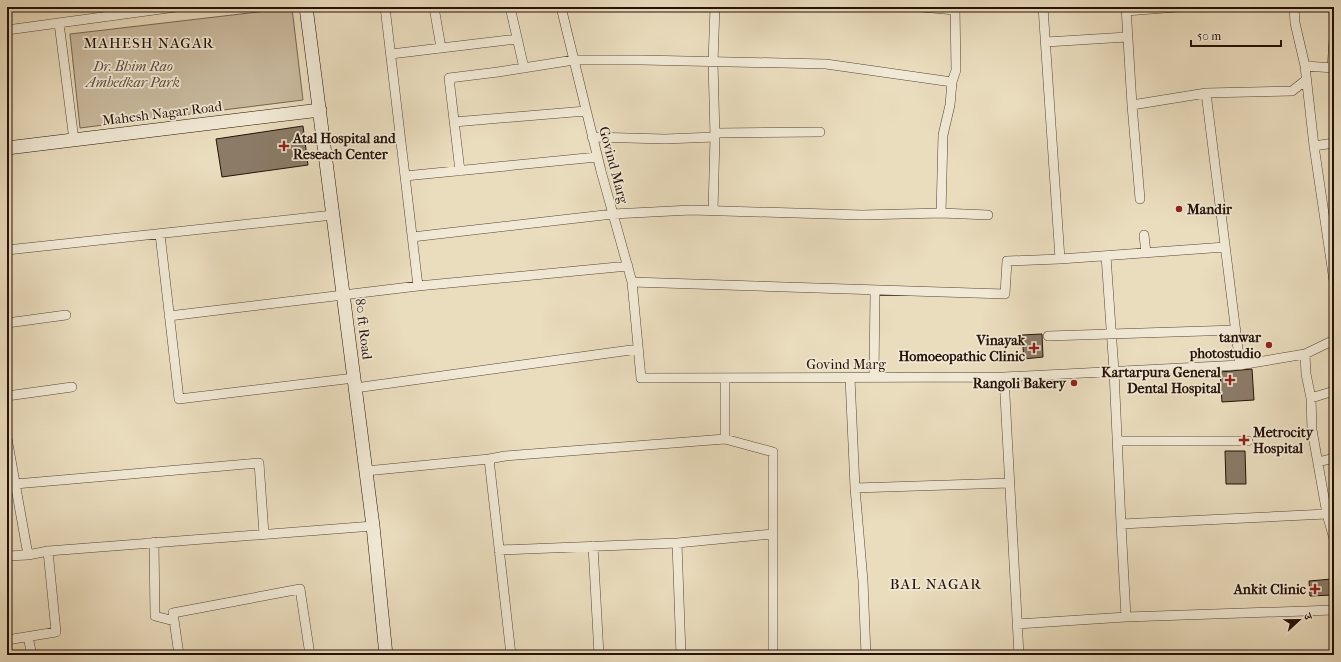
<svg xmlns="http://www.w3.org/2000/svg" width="1341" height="662" font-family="'IM FELL French Canon','Noto Serif Devanagari',serif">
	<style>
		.green { fill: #c9ba9f; stroke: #776654 }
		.building { fill: #8b7b67; stroke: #251108 }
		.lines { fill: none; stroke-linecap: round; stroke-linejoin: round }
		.street-casing { stroke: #564436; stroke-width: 10 }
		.secondary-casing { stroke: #251108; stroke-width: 14 }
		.street { stroke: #f1e9d5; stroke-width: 9 }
		.secondary { stroke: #f1e9d5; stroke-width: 13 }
		.poi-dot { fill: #8f2418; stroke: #f1e9d5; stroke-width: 1.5 }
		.labels { text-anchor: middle; stroke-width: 3.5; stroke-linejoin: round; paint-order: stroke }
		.park-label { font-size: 14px; font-style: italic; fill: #5e4c3d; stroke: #f1e9d5 }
		.street-label { font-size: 14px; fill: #251108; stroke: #f1e9d5 }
		.poi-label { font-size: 14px; font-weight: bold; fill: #251108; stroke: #f1e9d5; text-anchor: end }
		.neighbourhood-label { font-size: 15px; letter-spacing: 1px; fill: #251108; stroke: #f1e9d5 }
	</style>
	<rect width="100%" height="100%" fill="#eaddbe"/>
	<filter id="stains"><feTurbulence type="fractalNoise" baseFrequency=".005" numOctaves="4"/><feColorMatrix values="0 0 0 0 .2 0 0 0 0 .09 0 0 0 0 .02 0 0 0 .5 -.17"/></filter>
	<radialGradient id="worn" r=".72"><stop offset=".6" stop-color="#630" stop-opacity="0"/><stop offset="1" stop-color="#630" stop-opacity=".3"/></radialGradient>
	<!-- green -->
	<path class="green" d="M292 8 303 100 80 128 70 34Z"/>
	<!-- building -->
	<path class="building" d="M303 126 308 165 222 177 216 139Z
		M1042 334 1043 357 1024 359 1022 335Z
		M1252 369 1254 400 1222 402 1220 372Z
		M1225 451H1245L1246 484H1226Z
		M1332 579 1333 595 1310 596 1309 581Z"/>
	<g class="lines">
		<defs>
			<path id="street" d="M385 7 418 286
				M434 7 441 48
				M510 7 524 68
				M561 7 601 171 632 282 641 378 1004 377 1240 365 1305 354 1334 340
				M921 7 955 10
				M955 7 956 70 952 82 950 105 943 135 941 213 988 215
				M1043 7 1060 259 1225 247
				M1126 7 1132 105 1206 93 1292 91 1306 80
				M1294 7 1295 23 1305 66
				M1126 11 1177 7
				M59 23 74 140
				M7 30 176 7
				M1046 42 1127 37
				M391 54 517 39
				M1332 68 1334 39
				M1334 68 1305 66 1314 146 1334 281
				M1206 93 1240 365
				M1132 105 1140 199
				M454 122 586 111
				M715 133 820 132
				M592 137 665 139 715 137 713 62 715 7
				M1314 146 1334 143
				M460 171 449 78 498 72 574 60H642L826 64 952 82
				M405 176 597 157
				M713 210 715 137
				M160 234 179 399 354 378
				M1144 235 1146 253
				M412 237 613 214 691 210 862 215 941 213
				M7 250 333 215
				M1106 256 1114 371 1121 524 1327 514
				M632 282 1005 294 1007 261 1060 259
				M169 316 418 286 628 266
				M7 323 66 315
				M1048 336 1236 330
				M1305 354 1306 374 1311 398 1312 430 1327 514 1334 539
				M1004 377 1019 655
				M850 378 855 488 1009 483
				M874 378 875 290
				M355 388 638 349
				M7 396 72 387
				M1311 398 1334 391
				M7 438 28 555
				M725 439V378
				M1117 441H1248
				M489 459 511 655
				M1318 462 1334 458
				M366 471 489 459 505 456 725 439 773 452V655
				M15 484 259 463 264 534
				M855 488 863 581 866 655
				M154 542 155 616 174 621
				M677 543 681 655
				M593 546 599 655
				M499 550 677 543 773 534
				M7 556 28 555 48 551 373 526
				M1126 617 1334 610
				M1017 624 1126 617 1121 524
				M28 637 32 655
				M7 640 56 632 48 551
				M179 655 173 613 300 589 310 655"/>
			<path id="secondary" d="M306 7 373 526 386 655
				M7 148 320 110"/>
		</defs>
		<!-- street casing -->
		<use href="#street" class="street-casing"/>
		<!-- secondary casing -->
		<use href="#secondary" class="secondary-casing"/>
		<!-- street -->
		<use href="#street" class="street"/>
		<!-- secondary -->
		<use href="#secondary" class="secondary"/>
	</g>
	<!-- markers -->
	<g class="poi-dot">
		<path d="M282 140h4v4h4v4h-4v4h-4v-4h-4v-4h4z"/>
		<circle cx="1179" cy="209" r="4"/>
		<circle cx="1269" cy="345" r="4"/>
		<path d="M1032 342h4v4h4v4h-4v4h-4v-4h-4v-4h4z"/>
		<path d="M1228 374h4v4h4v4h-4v4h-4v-4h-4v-4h4z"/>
		<circle cx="1074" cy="383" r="4"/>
		<path d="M1242 434h4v4h4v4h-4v4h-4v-4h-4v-4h4z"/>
		<path d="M1313 583h4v4h4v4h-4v4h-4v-4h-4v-4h4z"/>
	</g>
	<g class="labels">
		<!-- park labels -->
		<g class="park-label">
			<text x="133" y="71">Dr. Bhim Rao<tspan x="133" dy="16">Ambedkar Park</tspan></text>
		</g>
		<!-- street labels -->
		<g class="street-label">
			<text transform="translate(162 113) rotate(-7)" y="5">Mahesh Nagar Road</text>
			<text transform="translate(614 165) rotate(75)" y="5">Govind Marg</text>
			<text transform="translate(364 329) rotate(83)" y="5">80 ft Road</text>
			<text x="846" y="369">Govind Marg</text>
		</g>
		<!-- poi labels -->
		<g class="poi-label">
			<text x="293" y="143" text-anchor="start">Atal Hospital and<tspan x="293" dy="16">Reseach Center</tspan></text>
			<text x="1187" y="214" text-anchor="start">Mandir</text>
			<text x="1261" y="342">tanwar<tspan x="1261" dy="16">photostudio</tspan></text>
			<text x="1025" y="345">Vinayak<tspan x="1025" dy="16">Homoeopathic Clinic</tspan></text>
			<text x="1221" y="377">Kartarpura General<tspan x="1221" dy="16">Dental Hospital</tspan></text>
			<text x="1066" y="388">Rangoli Bakery</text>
			<text x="1253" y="437" text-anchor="start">Metrocity<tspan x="1253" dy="16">Hospital</tspan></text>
			<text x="1306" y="594">Ankit Clinic</text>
		</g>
		<!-- neighbourhood labels -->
		<g class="neighbourhood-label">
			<text x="149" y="48">MAHESH NAGAR</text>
			<text x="936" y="589">BAL NAGAR</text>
		</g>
	</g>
	<!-- margin -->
	<rect width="1341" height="662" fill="none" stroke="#eaddbe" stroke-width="24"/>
	<rect x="8" y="8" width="1325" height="646" fill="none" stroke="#251108" stroke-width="2"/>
	<rect x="12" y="12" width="1317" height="638" fill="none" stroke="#251108"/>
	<!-- north arrow -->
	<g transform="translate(1299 620) rotate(68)" stroke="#f1e9d5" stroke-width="3" paint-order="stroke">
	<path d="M0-3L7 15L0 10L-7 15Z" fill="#251108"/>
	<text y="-6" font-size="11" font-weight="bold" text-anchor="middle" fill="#251108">उ</text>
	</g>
	<!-- scale -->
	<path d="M1191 40v6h90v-6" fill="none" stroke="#251108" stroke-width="2"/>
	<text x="1197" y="40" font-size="12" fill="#251108" stroke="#f1e9d5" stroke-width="3" paint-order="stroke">50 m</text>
	<rect width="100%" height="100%" filter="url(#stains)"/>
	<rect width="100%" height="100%" fill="url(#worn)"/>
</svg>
